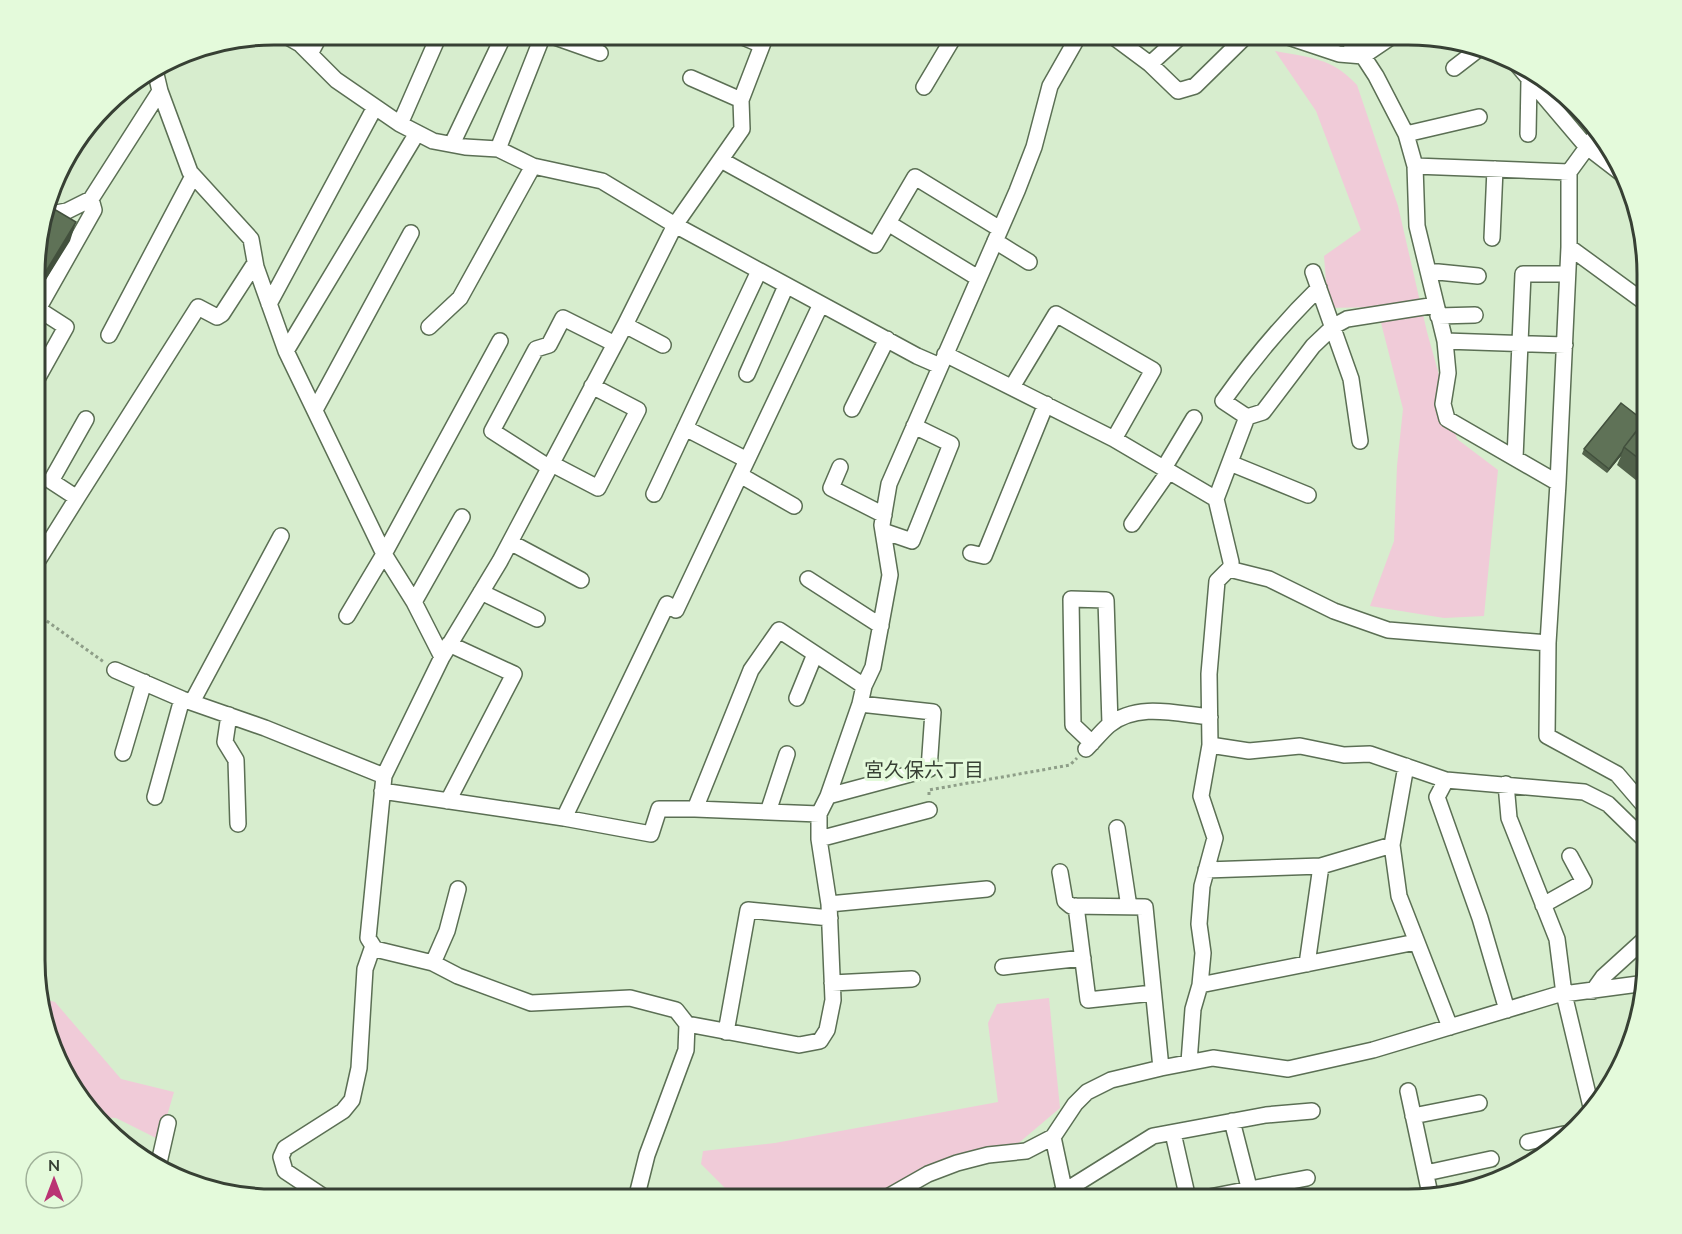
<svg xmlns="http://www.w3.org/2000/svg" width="1682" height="1234" font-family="Mulish,'Noto Sans JP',sans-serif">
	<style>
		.green { fill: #f0cbd8 }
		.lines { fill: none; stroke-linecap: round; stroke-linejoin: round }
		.minor-casing { stroke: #5b6f54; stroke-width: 18 }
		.path { stroke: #8e9e88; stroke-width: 3; stroke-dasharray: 3 3; stroke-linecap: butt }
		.minor { stroke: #fff; stroke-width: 15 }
		.wall { fill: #52624b }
		.shaded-wall { fill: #42503d }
		.building { fill: #5f7257; stroke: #42503d; stroke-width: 1.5 }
		.labels { text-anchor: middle; stroke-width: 6; stroke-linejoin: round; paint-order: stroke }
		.neighbourhood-label { font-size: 20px; fill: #374034; stroke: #e4fadb }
		.rim { fill: none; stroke: #374034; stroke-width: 3 }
	</style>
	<rect width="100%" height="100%" fill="#d7edce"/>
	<!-- green -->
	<path class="green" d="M1275 51C1310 58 1331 57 1357 85L1398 206 1427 332 1457 439 1498 470 1484 616 1444 618 1370 606 1394 541 1397 466 1403 409 1377 307 1328 308 1324 256 1361 230 1316 111Z
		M39 998 55 1002 121 1079 174 1092 160 1140 116 1118 100 1117 66 1080Z
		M1049 998 1060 1108 1015 1146 971 1154 868 1199H736L701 1164 703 1151 775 1143 998 1102 988 1023 997 1004Z"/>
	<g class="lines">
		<defs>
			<path id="minor" d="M284 35 300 44 336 80 400 124 433 141 465 147 498 149 533 166 602 181 675 225 917 356 940 366
				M549 35 600 53
				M738 35 762 45
				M1111 35 1150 64 1178 91 1195 86 1247 35
				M1282 35 1339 54 1363 56 1394 35
				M1344 35 1363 56 1376 76 1406 134 1415 166 1417 226 1445 341 1448 373 1443 404 1447 419 1558 483
				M310 54 320 35
				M1514 61 1586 146 1625 176
				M1150 64 1182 35
				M1454 68 1480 48
				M155 70 160 91 190 172 251 239 256 267 286 351 384 554 414 602 442 657
				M691 78 741 100
				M924 87 955 35
				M400 124 439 35
				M1406 134 1479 117
				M1528 134 1529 80
				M1596 135 1569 172V247L1558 483 1548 643 1547 736 1617 774 1647 809
				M452 144 504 35
				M498 149 543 35
				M721 160 875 245 915 177 1000 229
				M1415 166 1569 172
				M45 215 67 211 91 199 160 91
				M888 223 978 278
				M1492 238 1495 169
				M995 241 1029 262
				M1569 247 1647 304
				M1428 271 1478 276
				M1313 272 1351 379 1360 441
				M269 304 375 107
				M1438 316 1475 315
				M625 325 663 345
				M429 327 460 298 533 166
				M109 335 193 176
				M1445 341 1565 345
				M286 351 417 133
				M945 354 1114 439 1216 499
				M747 374 786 286
				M37 379 66 327 38 309 94 210 91 199
				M1012 387 1056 314 1153 370 1114 439
				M852 409 887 339
				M315 410 411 233
				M1247 417 1223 401C1252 360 1283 323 1319 288
				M685 428 747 460
				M1515 458 1523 274H1567
				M1230 463 1308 495
				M552 464 598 488 638 410 592 386
				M840 467 831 488 884 515
				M550 468 492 431 536 349 549 345 563 318 615 344
				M1164 468 1194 418
				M740 475 794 506
				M654 494 759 271
				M77 498 198 307 217 317 222 314 255 263
				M1132 524 1169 471
				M883 531 912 541 951 444 914 426
				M510 542 581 580
				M971 553 984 556 1046 404
				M37 562 77 498 51 481 86 419
				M1229 569 1269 579 1334 611 1388 630 1548 643
				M808 579 881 626
				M481 592 537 619
				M414 602 462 517
				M347 616 384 554 500 341
				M115 670 182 699
				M797 698 815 654
				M192 702 281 536
				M229 715 225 742 236 760 238 824
				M1092 743 1073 725 1071 599 1106 600 1110 724
				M1210 745 1249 751 1300 746 1344 755 1370 754 1446 780 1584 792 1608 804 1647 842
				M1086 749C1094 741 1101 732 1109 725 1138 702 1177 714 1210 717
				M123 753 144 682
				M1406 766 1392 845 1399 896 1450 1027
				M1446 780 1437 797 1480 918 1507 1010
				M1506 784 1509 818 1557 939 1564 994 1592 1111
				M382 791 564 818 651 834 659 809H695
				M828 796 929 769 933 712 860 704
				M155 797 182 699 265 728 384 776
				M448 801 514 674 449 644
				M768 812 787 754
				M819 814 695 809 751 670 779 630 864 686
				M564 818 667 604 676 610 821 304
				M1117 828 1129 907
				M819 839 929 810
				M1206 870 1321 866 1392 845
				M1060 872 1065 901 1071 906 1145 907 1161 1068
				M829 904 987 889
				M1543 905 1584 882 1570 856
				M1076 906 1088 1000 1153 993
				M433 963 447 931 458 889
				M1307 964 1321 866
				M1003 967 1083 958
				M832 983 912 979
				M1200 985 1416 942
				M1593 991 1603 977 1647 937
				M687 1024 799 1045 820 1041 827 1030 833 1000 829 904 819 839V814L828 796 860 704 864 686 873 667 890 575 882 525 889 484 1017 191 1034 147 1050 86 1079 35
				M726 1032 748 910 830 918
				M1189 1062 1193 1009 1200 985 1203 953 1199 924 1202 886 1215 838 1201 796 1210 745 1209 674 1217 581 1231 567V562L1216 499 1247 417 1263 412 1313 346 1334 326 1347 319 1436 305
				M1408 1091 1430 1194
				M1413 1116 1479 1103
				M1232 1121 1252 1199
				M1173 1133 1188 1199
				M1053 1137 1066 1198
				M1528 1142 1564 1134
				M158 1167 168 1123
				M1426 1173 1491 1159
				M327 1199 285 1171 281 1157 285 1148 343 1111 352 1100 359 1068 365 969 373 946
				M636 1199 647 1155 686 1050 687 1024 676 1010 630 998 531 1003 458 976 433 963 375 949 368 938 384 776 442 657 500 561 625 325 675 225 742 129 741 100 766 35
				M884 1199 928 1174 957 1163 988 1155 1026 1151 1053 1137 1075 1104 1087 1092 1111 1080 1161 1068 1213 1058 1288 1069 1373 1050 1556 995 1646 983
				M1052 1199 1153 1136 1266 1115 1312 1111
				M1199 1199 1307 1178"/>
		</defs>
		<!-- minor casing -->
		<use href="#minor" class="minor-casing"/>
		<!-- path -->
		<path class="path" d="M37 614 104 662
			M929 795V790L1070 765 1077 758"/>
		<!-- minor -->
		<use href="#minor" class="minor"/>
	</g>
	<!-- wall -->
	<path class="wall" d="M1647 418V489L1617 465 1621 456 1607 473 1582 454 1584 449 1644 421Z"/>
	<!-- shaded-wall -->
	<path class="shaded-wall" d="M76 222 70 241 37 294V286Z
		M1622 452 1621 456 1607 473 1609 469Z"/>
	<!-- building -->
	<path class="building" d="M47 207 54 209 76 222 37 286V243Z
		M1621 403 1644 421 1624 447 1622 452 1609 469 1584 449Z
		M1647 418V465L1624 447Z"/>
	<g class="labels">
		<!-- neighbourhood labels -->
		<g class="neighbourhood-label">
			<text x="924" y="777">宮久保六丁目</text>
		</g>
	</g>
	<!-- crop -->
	<path d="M0 0H1682V1234H0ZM274 45H1408A229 229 0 0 1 1637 274V960A229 229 0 0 1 1408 1189H274A229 229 0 0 1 45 960V274A229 229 0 0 1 274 45Z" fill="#e4fadb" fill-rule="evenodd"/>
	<path class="rim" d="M274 45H1408A229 229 0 0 1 1637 274V960A229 229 0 0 1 1408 1189H274A229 229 0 0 1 45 960V274A229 229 0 0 1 274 45Z"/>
	<!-- north arrow -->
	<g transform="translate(54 1180)"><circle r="28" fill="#e4fadb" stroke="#9fb098" stroke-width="1.5"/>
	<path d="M0-4.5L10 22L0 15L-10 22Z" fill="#ba3374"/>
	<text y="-9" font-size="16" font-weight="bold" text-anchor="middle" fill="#374034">N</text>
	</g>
</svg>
